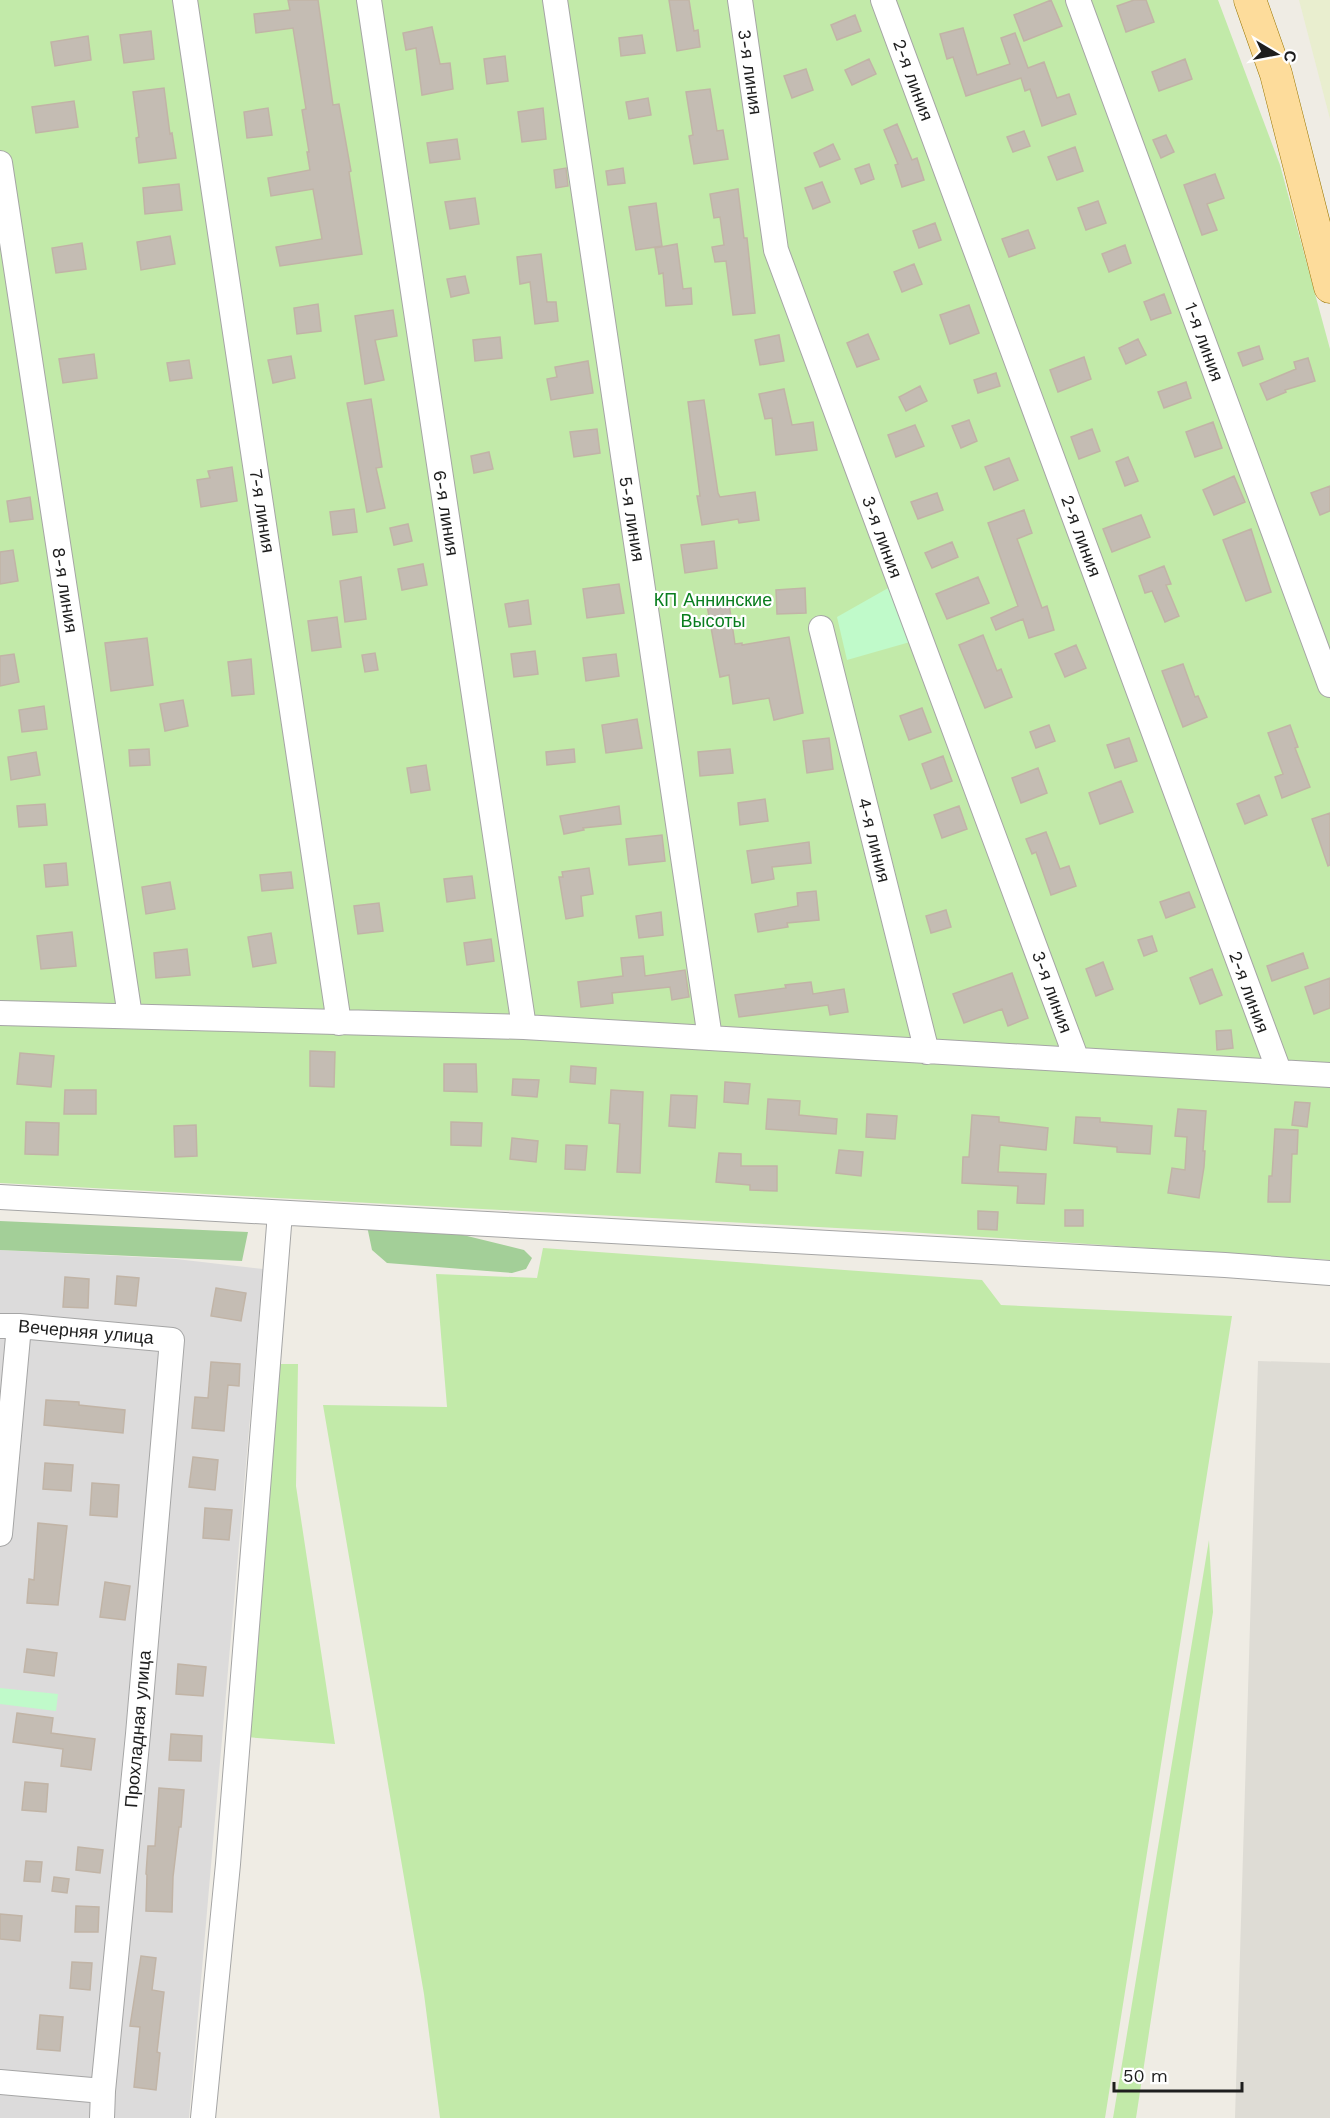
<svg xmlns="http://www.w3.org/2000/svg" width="1330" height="2118" font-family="'Work Sans',sans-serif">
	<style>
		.residential { fill: #dcdbdb }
		.airport { fill: #dedcd5 }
		.farmland { fill: #e9eecf }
		.grass { fill: #c2eaa9 }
		.forest { fill: #a3cf98 }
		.park { fill: #c0faca }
		.building { fill: #c4bcb3; stroke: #c1b4a6; stroke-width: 1.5 }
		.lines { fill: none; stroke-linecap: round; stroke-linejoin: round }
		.minor-casing { stroke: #a5a5a5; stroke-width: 26 }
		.major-casing { stroke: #987500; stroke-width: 33 }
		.minor { stroke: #fff; stroke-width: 24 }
		.major { stroke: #fddc9b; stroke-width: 32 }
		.labels { text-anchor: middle; stroke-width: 4.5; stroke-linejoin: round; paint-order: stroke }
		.street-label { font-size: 18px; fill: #1e1e1e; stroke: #fff }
		.park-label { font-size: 18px; fill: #0a7e1f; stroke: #fff }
	</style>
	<rect width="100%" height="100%" fill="#efece4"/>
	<!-- residential -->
	<path class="residential" d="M0 1250 176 1259 263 1269 189 2118H0Z"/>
	<!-- airport -->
	<path class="airport" d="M1258 1361 1330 1363V2118H1235Z"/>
	<!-- farmland -->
	<path class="farmland" d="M1299 0H1330V119Z"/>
	<!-- grass -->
	<path class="grass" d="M0 0H1218L1280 165 1330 349V1260L893 1231 0 1183Z
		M543 1248 982 1280 1001 1305 1232 1316 1105 2118H440L424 1994 323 1405 447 1407 436 1274 537 1278Z
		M276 1364H298L296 1486 335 1744 246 1737Z
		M1209 1540 1213 1612 1136 2118H1113Z"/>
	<!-- forest -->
	<path class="forest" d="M0 1221 248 1232 242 1261 0 1250Z
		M367 1226 463 1235 524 1250 532 1258 526 1269 512 1273 387 1263 372 1250Z"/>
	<!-- park -->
	<path class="park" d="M890 587 910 642 847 660 837 617Z
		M0 1688 58 1694 56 1711 0 1704Z"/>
	<!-- building -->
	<path class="building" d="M288 0H318L333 105 339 104 351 171 349 172 362 254 280 266 276 247 322 239 313 189 271 196 268 178 310 170 307 152H309L302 110 306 109 293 28 256 33 254 14 290 10Z
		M669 0H689L694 31 698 30 700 47 677 51Z
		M1051 0 1062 26 1024 41 1014 15Z
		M1134 0H1146L1154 22 1126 32 1117 6Z
		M855 15 861 31 837 40 831 25Z
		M432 27 440 64 450 63 453 89 422 95 416 48 406 50 403 33Z
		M963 28 977 75 1010 64 1001 38 1015 33 1028 68 1044 62 1057 98 1069 94 1076 114 1042 126 1030 89 1025 91 1021 78 966 96 953 57 947 59 940 34Z
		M151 31 154 59 124 63 120 35Z
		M642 35 645 53 621 56 619 38Z
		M88 36 91 60 55 66 51 42Z
		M505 56 508 81 487 84 484 59Z
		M869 59 876 74 852 85 845 70Z
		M1185 59 1192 79 1159 91 1152 72Z
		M806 69 813 90 792 98 784 76Z
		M164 88 170 134 172 133 176 158 139 163 136 138 139 137 133 92Z
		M710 89 717 131 723 130 728 159 694 164 689 136 693 135 686 92Z
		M648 98 651 115 629 119 626 102Z
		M74 101 78 127 36 133 32 107Z
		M268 108 272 135 247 138 244 112Z
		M543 108 546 139 522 142 518 112Z
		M897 124 912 160 917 158 924 180 902 187 895 165 898 164 884 130Z
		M1024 131 1030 146 1013 152 1007 137Z
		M1166 135 1174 152 1161 158 1153 140Z
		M457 139 460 159 430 163 427 143Z
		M833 144 840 159 820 167 814 153Z
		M1075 147 1083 171 1057 180 1048 157Z
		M869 164 874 179 861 184 855 169Z
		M566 168 568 186 556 188 554 170Z
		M623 168 625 183 608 185 606 171Z
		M1215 174 1224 198 1207 204 1217 230 1202 235 1184 185Z
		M822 182 830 202 813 209 805 188Z
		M179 184 182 210 145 214 143 188Z
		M738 189 744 238H747L755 313 733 315 726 261 715 262 712 247 724 245 720 217 714 218 710 194Z
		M475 198 479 224 450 229 445 202Z
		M1098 201 1106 223 1086 230 1078 208Z
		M656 203 662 246 636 250 629 207Z
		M935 223 941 240 919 248 913 231Z
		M1028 230 1035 248 1009 257 1002 239Z
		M170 236 175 264 141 270 137 242Z
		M82 243 86 269 56 273 52 248Z
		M677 244 683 289 691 288 692 304 666 306 663 273 659 274 655 248Z
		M1125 245 1131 263 1109 272 1102 254Z
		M541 254 547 302H556L558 321 535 324 530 282 520 284 517 257Z
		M914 264 922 284 902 292 894 272Z
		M465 276 469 293 451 297 447 279Z
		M1164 294 1171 313 1151 320 1144 302Z
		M318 304 321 331 297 334 294 308Z
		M969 305 979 333 950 344 940 315Z
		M393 310 397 336 375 340 384 380 365 384 355 316Z
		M868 334 879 359 857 367 847 343Z
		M779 335 784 361 760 365 755 340Z
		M500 337 502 358 475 361 473 340Z
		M1138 339 1146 355 1126 364 1119 348Z
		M1259 346 1263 359 1243 366 1238 353Z
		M94 354 97 378 63 383 59 359Z
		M291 356 295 378 273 383 268 360Z
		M1084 357 1091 379 1058 392 1050 370Z
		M1308 358 1315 381 1285 390 1286 392 1267 400 1260 384 1296 369 1294 362Z
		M189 360 192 378 170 381 167 363Z
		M588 361 593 393 551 400 547 379 557 377 555 367Z
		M996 373 1000 386 978 393 974 380Z
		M1186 382 1191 398 1164 408 1158 392Z
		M920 386 927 401 906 411 899 397Z
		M784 389 792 425 813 422 817 450 776 455 772 418 765 419 759 394Z
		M371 399 382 467 376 468 385 508 367 512 347 403Z
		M704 400 718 493 720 497 755 492 759 520 739 523 738 519 702 525 697 496H700L688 402Z
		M969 420 977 441 961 448 952 426Z
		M1213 422 1222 448 1195 457 1186 432Z
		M915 425 924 446 896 457 888 435Z
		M597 429 600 453 574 457 570 432Z
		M1092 429 1100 451 1079 459 1071 437Z
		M489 452 493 469 474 473 471 456Z
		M1128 457 1138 481 1125 486 1116 462Z
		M1009 458 1018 480 994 490 985 467Z
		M232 467 237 501 201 507 197 480 210 478 208 471Z
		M1234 476 1245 502 1214 515 1203 490Z
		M1330 486V511L1320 515 1311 493Z
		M937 493 943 510 918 519 911 502Z
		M30 497 33 519 10 522 7 501Z
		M354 509 357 532 333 535 330 512Z
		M1024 510 1032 533 1017 539 1042 608 1047 606 1054 630 1029 638 1023 619 996 630 991 618 1018 606 988 523Z
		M1141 515 1150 537 1112 552 1103 529Z
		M408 524 412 541 394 545 390 528Z
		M1251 529 1271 592 1246 601 1223 540Z
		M714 541 717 568 685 573 681 545Z
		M952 542 958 557 932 568 925 553Z
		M13 550 18 581 0 584V552Z
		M423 564 427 585 402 590 398 569Z
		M1164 566 1171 584 1166 585 1179 616 1165 622 1152 591 1145 593 1139 576Z
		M361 577 366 619 345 622 340 581Z
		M978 577 989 603 947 619 936 594Z
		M619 584 624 613 587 618 583 589Z
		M805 588 806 613 777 614 776 590Z
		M728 597 735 644 742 643V645L789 637 803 713 774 720 769 698 733 704 729 675 720 677 706 600Z
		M528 600 531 624 509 627 505 604Z
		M337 617 341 647 312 651 308 621Z
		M983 635 997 671 1001 669 1012 697 985 708 959 645Z
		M147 638 153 685 111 691 105 643Z
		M1076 645 1086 668 1065 677 1055 654Z
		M535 651 538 674 514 677 511 654Z
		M375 653 378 670 365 672 362 655Z
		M14 654 19 682 0 686V656Z
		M616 654 619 676 586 681 583 658Z
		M251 659 254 694 232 696 228 662Z
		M1183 664 1195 697 1198 696 1207 717 1183 727 1162 671Z
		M183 700 188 726 165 731 160 704Z
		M44 706 47 729 22 732 19 710Z
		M922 708 931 732 909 740 900 716Z
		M637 719 642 748 606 753 602 725Z
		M1049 725 1055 741 1036 748 1030 732Z
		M1290 725 1298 747 1295 748 1310 787 1282 798 1275 777 1283 774 1268 733Z
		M829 738 833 769 807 773 803 741Z
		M1129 738 1137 761 1115 768 1107 745Z
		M149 749 150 765 130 766 129 750Z
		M574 749 575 762 547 765 546 752Z
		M730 749 733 773 700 776 698 752Z
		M36 752 40 775 11 780 8 757Z
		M943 756 952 781 931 789 922 764Z
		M426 765 430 790 411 793 407 768Z
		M1038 768 1047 793 1021 803 1012 778Z
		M1121 781 1133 812 1100 824 1089 793Z
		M1259 795 1267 815 1245 824 1237 804Z
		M765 799 768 821 740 825 738 803Z
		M45 804 47 825 19 827 17 806Z
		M619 806 621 824 583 828 584 830 564 834 560 816Z
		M959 806 967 829 942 838 934 815Z
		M1330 813V865L1328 866 1312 819Z
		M1046 832 1060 869 1069 866 1076 886 1051 895 1036 852 1032 854 1026 839Z
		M662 835 665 861 629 865 626 839Z
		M809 842 811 863 772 867 774 879 752 883 747 851Z
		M66 863 68 885 46 887 44 865Z
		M589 868 593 894 581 896 583 916 566 919 559 877H563L562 872Z
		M291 872 293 888 262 891 260 875Z
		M472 876 475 898 447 902 444 879Z
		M170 882 175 909 146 914 142 887Z
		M816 891 819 920 787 923 788 927 758 932 755 914 798 906 797 893Z
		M1189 892 1195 907 1166 918 1160 902Z
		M379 903 383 931 358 934 354 906Z
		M946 910 951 927 931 933 926 916Z
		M661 912 663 935 639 938 636 916Z
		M72 932 76 966 41 969 37 936Z
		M271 933 276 963 253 967 248 937Z
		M1152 936 1157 951 1144 956 1138 940Z
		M491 939 494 961 467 965 464 943Z
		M187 949 190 975 156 978 154 953Z
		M1303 953 1308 968 1272 981 1267 966Z
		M643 956 645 976 685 970 689 997 672 1000 670 987 612 993 613 1003 581 1007 578 982 623 976 621 958Z
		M1103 962 1113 989 1096 996 1086 969Z
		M1212 969 1222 995 1200 1004 1190 978Z
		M1012 973 1028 1018 1008 1026 1002 1009 964 1023 953 994Z
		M1330 978V1008L1314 1014 1305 987Z
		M811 982 813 994 844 989 848 1012 830 1015 828 1005 739 1017 735 995 786 988 785 985Z
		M1231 1030 1233 1048 1217 1050 1216 1031Z
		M310 1051 335 1052 334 1087 310 1086Z
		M20 1053 54 1056 51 1087 17 1084Z
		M444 1064H476L477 1092 444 1091Z
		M571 1066 596 1068 595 1084 570 1082Z
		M513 1079 539 1080 537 1097 512 1095Z
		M725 1082 750 1084 748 1104 724 1102Z
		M65 1090H96V1114H64Z
		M611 1090 643 1092 640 1173 617 1172 620 1124 609 1123Z
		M671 1095 697 1096 695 1128 669 1126Z
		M768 1099 800 1101 799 1115 837 1119 836 1134 766 1129Z
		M1295 1102 1310 1103 1307 1127 1292 1125Z
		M1178 1109 1206 1111 1203 1151H1205L1204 1167 1199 1198 1168 1193 1172 1168 1185 1170 1187 1137 1175 1136Z
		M867 1114 897 1116 895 1139 866 1137Z
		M972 1115 999 1117V1122L1048 1128 1046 1150 1000 1145 998 1172 1046 1174 1044 1204 1017 1203 1018 1186 962 1183 963 1157H969Z
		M1076 1117 1100 1118V1122L1152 1126 1150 1154 1117 1152V1147L1074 1143Z
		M26 1122 59 1123 58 1155 25 1154Z
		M451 1122 482 1123 481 1146 451 1145Z
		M196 1125 197 1156 175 1157 174 1126Z
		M1275 1129 1298 1130 1297 1154H1292L1290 1202H1268L1269 1176H1272Z
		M512 1138 538 1141 536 1162 510 1159Z
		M566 1145 587 1146 585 1170 565 1169Z
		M839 1150 863 1152 861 1176 836 1173Z
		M719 1153 741 1154V1166H777V1191L750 1190V1185L716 1182Z
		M1065 1210H1083V1226H1065Z
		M978 1211 998 1212 997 1230 978 1229Z
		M117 1276 139 1278 136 1306 115 1304Z
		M65 1277 89 1279 88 1308 63 1307Z
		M216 1288 246 1293 241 1321 211 1316Z
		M211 1362 240 1364 239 1386 228 1385 224 1431 192 1428 195 1397 208 1398Z
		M46 1400 79 1402V1405L125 1410 123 1433 44 1425Z
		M193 1457 218 1460 215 1490 189 1487Z
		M45 1463 73 1465 71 1491 43 1489Z
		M92 1483 119 1485 117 1517 90 1515Z
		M205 1508 232 1510 229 1540 203 1538Z
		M38 1523 67 1526 58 1605 27 1603 29 1579 34 1580Z
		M105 1582 130 1586 125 1620 100 1617Z
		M27 1649 57 1653 54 1676 24 1672Z
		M178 1664 206 1667 203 1696 176 1694Z
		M17 1713 53 1718 51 1733 95 1739 91 1770 61 1766 63 1749 13 1742Z
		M171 1734 202 1736 201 1761 169 1760Z
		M25 1782 48 1784 46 1812 22 1810Z
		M159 1788 184 1790 181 1827H179L173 1877 172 1912 146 1911 147 1875 146 1874 148 1846H155Z
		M78 1847 103 1850 100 1873 76 1870Z
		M26 1861 42 1862 40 1882 24 1881Z
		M54 1877 69 1879 67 1893 52 1891Z
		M76 1906 99 1907 98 1932H75Z
		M0 1914 22 1916 20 1941 0 1939Z
		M141 1956 156 1958 152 1990 164 1992 157 2052 160 2053 156 2090 134 2087 140 2027 130 2026Z
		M72 1962 92 1963 90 1990 70 1988Z
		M40 2015 63 2017 60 2051 37 2049Z"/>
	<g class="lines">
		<defs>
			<path id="minor" d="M185 0 339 1023
				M369 0 524 1027
				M555 0 710 1038
				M740 0 776 250 1077 1060
				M883 0 1279 1071
				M1078 0 1330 685
				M0 163 130 1016
				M821 628 927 1052
				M0 1013 524 1027 1330 1075
				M0 1197 1225 1265 1330 1273
				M0 1326H19L172 1340 138 1734 103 2091 102 2118
				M0 1534 19 1326
				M0 2082 103 2091
				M203 2118 228 1864 280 1213"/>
			<path id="major" d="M1250 0 1276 74 1330 287"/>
		</defs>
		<!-- minor casing -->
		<use href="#minor" class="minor-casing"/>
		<!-- major casing -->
		<use href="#major" class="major-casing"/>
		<!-- minor -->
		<use href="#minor" class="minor"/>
		<!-- major -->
		<use href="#major" class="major"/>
	</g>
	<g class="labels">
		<!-- street labels -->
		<g class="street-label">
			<text transform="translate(750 72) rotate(82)" y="6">3-я линия</text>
			<text transform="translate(913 80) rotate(70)" y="6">2-я линия</text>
			<text transform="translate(1204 342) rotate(70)" y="6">1-я линия</text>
			<text transform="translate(262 511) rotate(81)" y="6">7-я линия</text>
			<text transform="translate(446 513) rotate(81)" y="6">6-я линия</text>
			<text transform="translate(632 519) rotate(81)" y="6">5-я линия</text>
			<text transform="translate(1081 536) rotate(70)" y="6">2-я линия</text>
			<text transform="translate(882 537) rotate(70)" y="6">3-я линия</text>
			<text transform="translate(65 590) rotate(81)" y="6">8-я линия</text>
			<text transform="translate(874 840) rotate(76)" y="6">4-я линия</text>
			<text transform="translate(1052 992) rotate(70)" y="6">3-я линия</text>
			<text transform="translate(1249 992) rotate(70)" y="6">2-я линия</text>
			<text transform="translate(86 1332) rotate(5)" y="6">Вечерняя улица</text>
			<text transform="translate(138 1729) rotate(-85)" y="6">Прохладная улица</text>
		</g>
		<!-- park labels -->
		<g class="park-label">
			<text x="713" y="606">КП Аннинские<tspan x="713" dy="21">Высоты</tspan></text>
		</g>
	</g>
	<!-- north arrow -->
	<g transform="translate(1276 54) rotate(100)" stroke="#ffffff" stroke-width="4.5" paint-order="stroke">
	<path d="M0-4.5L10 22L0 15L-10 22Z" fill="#1e1e1e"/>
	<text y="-9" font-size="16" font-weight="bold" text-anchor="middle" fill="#1e1e1e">С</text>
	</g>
	<!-- scale -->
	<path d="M1114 2082v9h128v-9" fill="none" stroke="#1e1e1e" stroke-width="3"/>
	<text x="1123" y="2082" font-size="18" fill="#1e1e1e" stroke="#ffffff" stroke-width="4.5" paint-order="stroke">50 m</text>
</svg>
